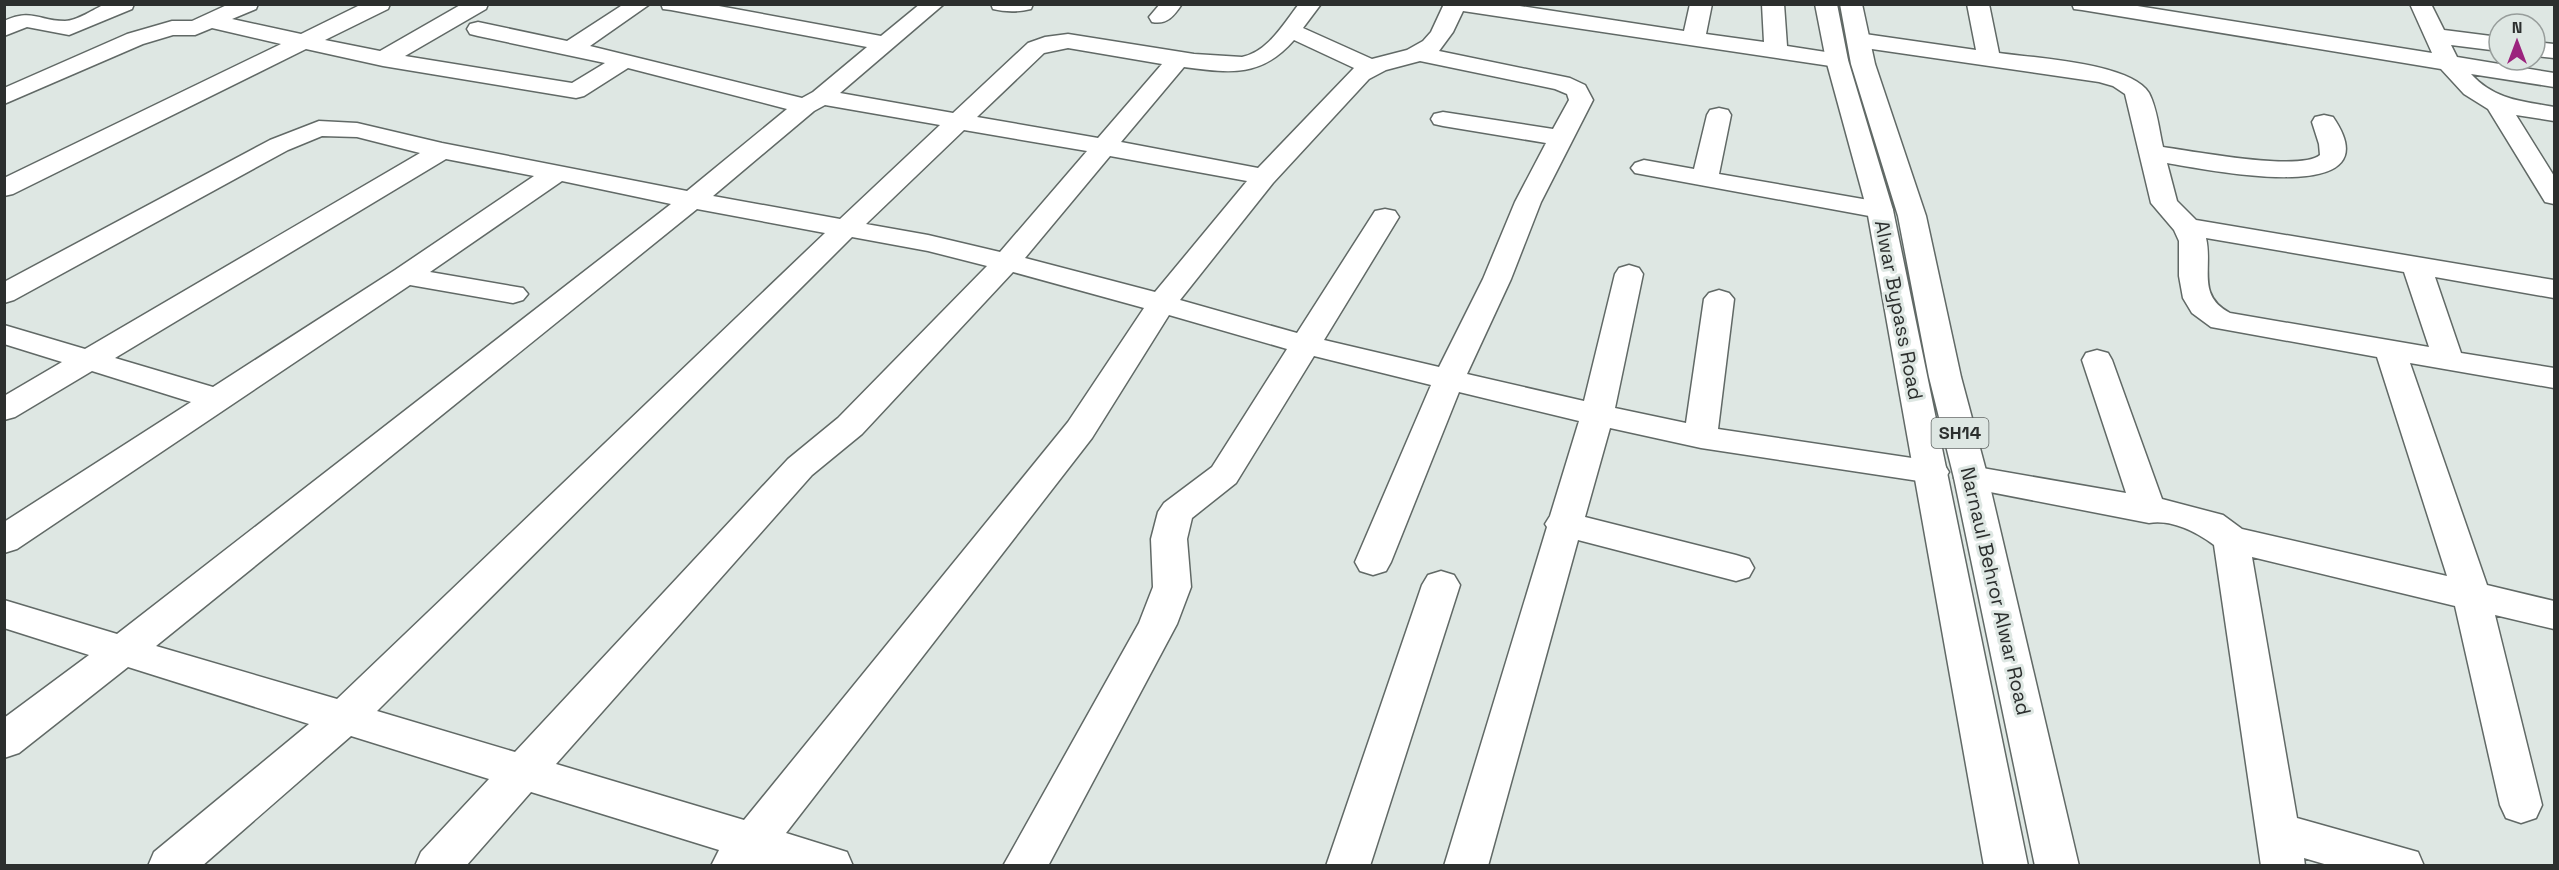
<svg xmlns="http://www.w3.org/2000/svg" width="2559" height="870" font-family="'Space Grotesk',sans-serif">
	<style>
		.lines { fill: none; stroke-linecap: round; stroke-linejoin: round }
		.minor-casing { stroke: #616966; stroke-width: 3 }
		.major-casing { stroke: #616966; stroke-width: 3 }
		.minor { fill: #fff; fill-rule: evenodd }
		.major { fill: #fff; fill-rule: evenodd }
		.labels { text-anchor: middle; stroke-width: 6; stroke-linejoin: round; paint-order: stroke }
		.shield { fill: #dee7e3; stroke: #616664; stroke-width: 1.5 }
		.shield-label { font-size: 18px; font-weight: bold; fill: #2c2f2e }
		.street-label { font-size: 20px; fill: #2c2f2e; stroke: #dee7e3 }
	</style>
	<rect width="100%" height="100%" fill="#dee7e3"/>
	<g class="lines">
		<defs>
			<path id="minor" d="M105 4H134L132 9 69 35 27 27 4 36V21C32 8 39 21 65 21 77 21 94 9 105 4Z
				M229 4H258L256 9 232 19 301 34 362 4H390L388 9 325 40 380 51 462 4H488L486 9 405 56 572 83 605 63 478 36 470 34 467 29 470 24 478 22 567 41 624 4H650L590 46 802 98 813 92 867 47 671 10 663 9 661 4H708L881 36 920 4H944L840 93 953 113 1028 43 1045 37 1068 34 1194 54 1242 57C1268 52 1284 23 1299 4H1321L1303 28 1372 59 1407 50 1423 41 1431 32 1444 4H1507L1684 31 1690 4H1712L1706 34 1764 42 1762 4H1784L1787 46 1845 55 1848 60 1845 65 1837 67 1463 11 1453 32 1439 51 1570 78 1585 85 1593 100 1541 202 1511 279 1467 374 1584 401 1615 274 1619 268 1629 265 1639 268 1643 274 1615 408 1686 423 1704 299 1709 293 1719 290 1729 293 1734 299 1718 429 1932 461 1944 464 1949 472 1944 480 1932 483 1701 448 1610 428 1585 517 1736 555 1749 559 1754 568 1749 577 1736 581 1578 540 1488 866H1444L1547 527 1545 524 1550 516 1579 421 1459 392 1391 562 1386 571 1373 575 1360 571 1355 562 1431 385 1314 356 1236 483 1192 518 1187 539 1191 587 1177 624 1048 866H1003L1139 623 1153 587 1151 539 1158 512 1164 503 1212 467 1287 349 1169 315 1092 438 786 833 847 852 853 866 761 864 711 866 719 850 531 792 466 866H415L421 852 489 779 351 736 202 866H148L154 852 309 724 128 667 19 753 4 758V718L89 655 4 628V600L117 634 671 204 562 181 430 272 523 288 528 294 523 300 513 303 410 285 17 549 4 553V522L191 402 92 371 15 417 4 420V396L62 362 4 344V325L85 349 420 153 357 137 322 136 288 150 14 300 4 303V282L270 140 319 121 357 123 442 143 687 191 787 109 628 68 584 96 576 98 383 66 306 49 13 194 4 196V178L281 44 212 28 195 35H173L143 44 4 104V88L127 34 172 21H192ZM1294 40 1354 68 1258 168 1121 142 1184 67C1230 73 1261 78 1294 40ZM1068 48 1162 64 1098 138 977 117 1044 53ZM1420 61 1555 89 1567 94 1569 100 1553 129 1443 112 1434 114 1431 119 1434 124 1443 126 1546 143 1515 202 1483 279 1439 367 1324 340 1399 217 1395 211 1385 209 1375 211 1297 333 1180 300 1273 183 1369 79 1386 70ZM825 105 940 125 840 219 713 196 814 111ZM964 130 1087 151 1000 252 928 235 866 224ZM1110 156 1247 181 1155 292 1025 258ZM446 159 534 176 395 270 213 387 115 358ZM697 209 825 233 337 699 156 646ZM852 237 928 251 987 266 838 418 788 459 515 752 377 711ZM1013 272 1144 308 1068 422 744 820 556 764 812 475 862 434Z
				M991 4H1033L1031 9C1019 12 1005 12 993 9Z
				M1160 4H1182C1174 16 1167 25 1152 22L1149 17Z
				M1967 4H1989L1999 53C2034 58 2131 63 2149 93 2157 108 2159 130 2163 147 2192 151 2300 172 2320 155L2319 144 2312 122 2315 117 2324 115 2333 117C2397 210 2204 169 2167 163L2177 201 2196 220 2554 280V298L2435 277 2461 353 2554 368V388L2410 363 2487 585 2554 601V629L2495 615 2542 805 2536 818 2521 823 2506 818 2500 805 2455 606 2252 557 2297 818 2418 852 2424 866H2331L2304 858 2305 866H2261L2214 545C2197 532 2171 519 2149 523L1959 486 1954 478 1959 470 1971 466 2126 493 2082 360 2086 353 2097 350 2108 353 2112 360 2162 499 2223 515 2242 529 2447 576 2377 357 2211 327 2192 313 2183 298 2179 276V241L2174 230 2151 203 2125 94 2113 86 2099 82 1858 47 1850 45 1847 40 1850 35 1858 33 1976 50ZM2206 238 2404 272 2429 347 2230 313C2196 295 2213 268 2206 238Z
				M2072 4H2125L2432 53 2410 4H2431L2444 30 2499 37V51L2451 45 2457 57 2554 73V87L2471 74C2495 100 2521 101 2554 107V121L2516 115 2554 176V204L2545 202 2488 109 2464 94 2441 69 2082 10 2074 9Z
				M2535 42 2554 44V58L2535 56Z
				M1719 108 1728 110 1731 115 1719 174 1880 202 1890 204 1893 210 1890 216 1880 218 1635 173 1631 168 1635 163 1644 160 1694 169 1707 115 1710 110Z
				M1441 571 1454 575 1460 585 1370 866H1326L1422 585 1428 575Z"/>
			<path id="major" d="M1815 4H1837L1848 60 1893 210 2028 866H1984L1867 210 1826 60Z
				M1840 4H1862L1875 64 1926 216 1961 377 1988 478 2079 866H2035L1954 478 1929 377 1898 216 1851 64Z"/>
		</defs>
		<!-- minor casing -->
		<use href="#minor" class="minor-casing"/>
		<!-- major casing -->
		<use href="#major" class="major-casing"/>
		<!-- minor -->
		<use href="#minor" class="minor"/>
		<!-- major -->
		<use href="#major" class="major"/>
	</g>
	<g class="labels">
		<!-- shield labels -->
		<rect class="shield" x="1931.5" y="418" width="57" height="30" rx="4.5"/>
		<g class="shield-label">
			<text x="1960" y="439">SH14</text>
		</g>
		<!-- street labels -->
		<g class="street-label">
			<text transform="translate(1899 310) rotate(79)" y="7">Alwar Bypass Road</text>
			<text transform="translate(1996 591) rotate(77)" y="7">Narnaul Behror Alwar Road</text>
		</g>
	</g>
	<!-- border -->
	<rect width="2559" height="870" fill="none" stroke="#2c2f2e" stroke-width="12"/>
	<!-- north arrow -->
	<g transform="translate(2517 42)"><circle r="28" fill="#dee7e3" stroke="#979d9b" stroke-width="1.5"/>
	<path d="M0-4.5L10 22L0 15L-10 22Z" fill="#9b237d"/>
	<text y="-9" font-size="16" font-weight="bold" text-anchor="middle" fill="#2c2f2e">N</text>
	</g>
</svg>
